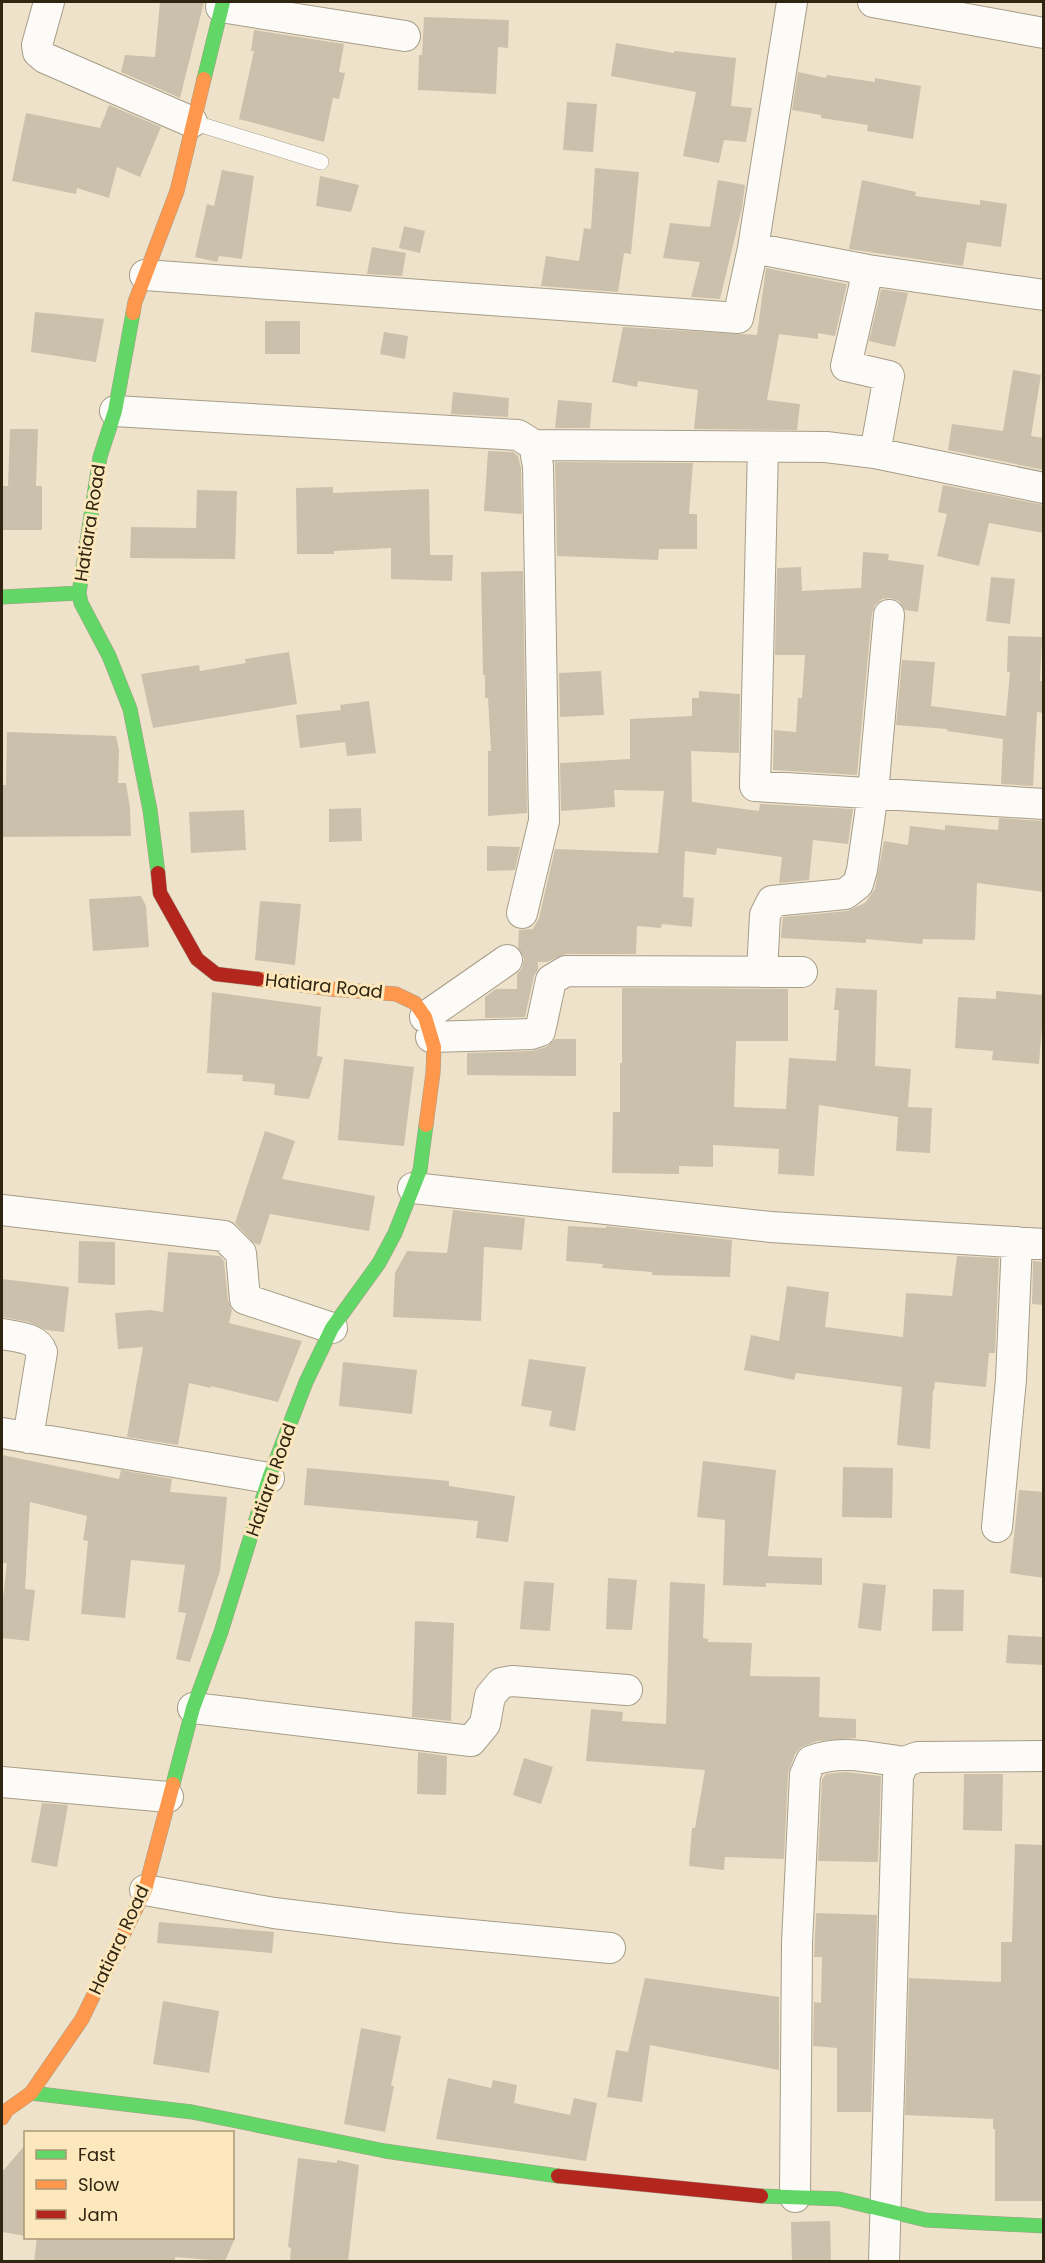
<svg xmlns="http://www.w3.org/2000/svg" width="1045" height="2263" font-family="Poppins,sans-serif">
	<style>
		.building { fill: #cbc0ac }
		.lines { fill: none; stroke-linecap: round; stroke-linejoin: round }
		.lane-casing { stroke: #a79d88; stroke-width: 16 }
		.street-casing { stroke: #a79d88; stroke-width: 32 }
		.fast-casing { stroke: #a79d88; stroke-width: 15 }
		.slow-casing { stroke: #a79d88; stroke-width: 15 }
		.jam-casing { stroke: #a79d88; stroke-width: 15 }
		.lane { stroke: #fcfbf7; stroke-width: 15 }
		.street { stroke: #fcfbf7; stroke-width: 30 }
		.fast { stroke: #63d668; stroke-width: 14 }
		.slow { stroke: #ff974d; stroke-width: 14 }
		.jam { stroke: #b3261e; stroke-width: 14 }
		.labels { text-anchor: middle; stroke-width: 6; stroke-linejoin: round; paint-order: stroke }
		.street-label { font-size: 18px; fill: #302510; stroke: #fde7bc }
	</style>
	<rect width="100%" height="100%" fill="#eee2cb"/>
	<!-- building -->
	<path class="building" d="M160 2H204L180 98 121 72 125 55 155 57Z
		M424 17 509 20 508 48 498 47 496 94 418 90 419 55H422Z
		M254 30 344 44 339 72 345 73 339 99 333 98 324 142 239 119 254 51H251Z
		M616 43 674 53V51L736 58 731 106 752 108 746 142 724 140 719 163 683 156 696 92 611 76Z
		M798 72 826 78 827 75 875 82V78L921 86 913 139 867 131 868 125 821 118V115L792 110Z
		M567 102 597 104 593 152 563 150Z
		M109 105 161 127 140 177 117 167 109 198 77 188 76 194 12 181 26 113 100 128Z
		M595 168 639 172 631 254 624 253 618 292 541 286 546 256 579 261 584 228 591 229Z
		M222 170 254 176 242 259 219 256 217 262 195 257 207 204 214 206Z
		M320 176 359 185 351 212 316 206Z
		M718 180 745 185 742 208 720 299 691 297 700 262 663 258 670 223 710 227Z
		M862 180 916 192 915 196 980 205V200L1007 204 1001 247 967 242 963 266 849 249Z
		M404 226 425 231 420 253 399 248Z
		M372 247 406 253 402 276 367 274Z
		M766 268 847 284 835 336 818 333V339L779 334 767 400 800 404 797 430 694 429 698 390 638 381 637 387 612 382 623 327 757 335Z
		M881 289 908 293 895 347 869 341Z
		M35 312 104 319 96 362 31 352Z
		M265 321H300V354H265Z
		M384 332 408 336 405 359 380 354Z
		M1013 370 1041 375 1031 436 1044 438V470L948 450 952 424 1003 431Z
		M453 392 509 398 508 417 451 414Z
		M558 400 592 403 590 428H555Z
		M10 429H38L36 486H42V530H2V486H8Z
		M488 451 513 452 518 456 521 468 522 514 484 511Z
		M555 462 693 463 689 514H697V549H659L658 560 557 556Z
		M943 485 1044 505V533L989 523 979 566 937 556 947 514 938 512Z
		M333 487V493L429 489 430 555H453L452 581 391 579V548L334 551V554H297L296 488Z
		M197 490 237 491 235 559 130 558 131 527 196 528Z
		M863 552 889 554 888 560 924 565 918 612 905 610 899 601 890 598 882 599 875 605 872 613 857 775 773 770 774 730 796 732 798 698H802L805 655H775L777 568 801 567 802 591 861 588Z
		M523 571 527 813 488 816V751H491L488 698H485V675H483L481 572Z
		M991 577 1015 579 1010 624 986 621Z
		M1008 636 1042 637 1040 681H1044V713L1037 712 1033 786 1001 784 1003 739 947 731V729L896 725 902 660 935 662 931 706 1006 716 1010 672H1007Z
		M289 652 297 704 153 728 141 674 199 665 200 671 246 663 245 659Z
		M601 671 604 715 560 717 559 673Z
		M699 691 740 694 739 753 691 751 692 802 759 811 760 804 853 809 848 844 813 840 809 880 779 883 782 857 717 848 716 855 685 851 683 897 694 898 692 927 662 924 661 928 637 926 636 954H566L547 962H538V969L534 976 525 1017 485 1018V997L496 989H517V974L522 968 524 959 518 948 519 930 533 929 539 918 555 849 658 853 664 791 614 790 615 807 561 811 560 763 630 759V719L692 716V698H699Z
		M369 701 376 753 347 756 345 742 300 748 296 715 341 710 340 705Z
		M7 732 116 736 119 750 118 783H126L130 808 131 836 2 837V785H6Z
		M361 808 362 841 329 842V809Z
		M244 810 246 850 191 853 189 812Z
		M999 818 1044 821V892L977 883 975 940 923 939 922 944 866 939V943L781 938 783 917 847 911 865 903 875 889 884 841 908 845 910 826 945 830V825L998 830Z
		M487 846 520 847 515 870 487 871Z
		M141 896 146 906 149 947 93 951 89 899Z
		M260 901 301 904 295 965 255 960Z
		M622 988 788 989V1041H736L734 1107 786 1109 789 1058 836 1061 839 1010H834L836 988 877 990 875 1066 911 1069 908 1107 932 1108 930 1153 896 1151 898 1117 819 1105 814 1176 778 1174 779 1149 713 1145V1167L679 1166V1174L612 1173 613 1112H620V1063H622Z
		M996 991 1044 995V1028L1042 1027 1039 1064 992 1060 993 1051 955 1048 958 997 996 999Z
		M212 992 321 1007 317 1056 323 1057 309 1099 274 1095 275 1084 242 1081 243 1075 207 1073Z
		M555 1039H576V1076L467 1075V1053L532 1051 546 1047Z
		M344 1059 414 1067 404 1146 338 1140Z
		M265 1131 295 1141 282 1179 375 1196 369 1231 270 1214 260 1245 254 1243 235 1223Z
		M453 1210 525 1218 522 1250 484 1247 481 1321 393 1317 395 1273 407 1251 447 1253Z
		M568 1226 606 1228V1226L732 1240 730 1277 652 1275V1272L602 1268 603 1264 566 1261Z
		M79 1241 115 1242V1285L78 1283Z
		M168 1252 220 1256 224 1261 228 1300 232 1310 229 1323 302 1341 278 1402 211 1386V1388L189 1383 178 1445 127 1437 143 1347 118 1349 115 1313 150 1310 163 1312Z
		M957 1256 999 1258 995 1353H989L986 1387 935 1382 934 1390H933L930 1449 897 1445 902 1387 796 1373 794 1380 744 1370 751 1335 779 1341 787 1286 829 1292 825 1327 903 1337 906 1293 952 1296Z
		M1033 1261 1044 1262V1305L1032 1304Z
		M2 1279 69 1287 64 1332 46 1330 29 1322 2 1317Z
		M529 1359 586 1367 575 1431 549 1426 552 1411 521 1406Z
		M343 1362 417 1370 412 1414 339 1406Z
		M2 1455 119 1479 121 1470 172 1479 170 1492 227 1497 220 1571 190 1662 176 1659 186 1613 178 1612 185 1565 131 1560 125 1618 81 1614 88 1541 83 1540 87 1516 30 1502 25 1589 35 1590 29 1641 2 1638V1607L7 1563H2Z
		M703 1461 776 1470 768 1556 822 1558V1585L766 1583V1587L723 1585 725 1520 697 1517Z
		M843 1467 893 1468 892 1518 842 1517Z
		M307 1468 449 1481V1486L515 1496 508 1542 476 1538 478 1521 304 1505Z
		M1019 1490 1044 1492V1578L1010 1573Z
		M608 1578 637 1580 632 1630 606 1629Z
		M524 1581 554 1583 550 1631 520 1629Z
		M670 1582 705 1584 703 1638 708 1639V1642L752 1643 750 1676 820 1677 819 1717 856 1719V1738L817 1741 800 1748 795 1754 788 1774 784 1859 725 1857 724 1870 689 1866 692 1828H695L705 1770 586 1761 591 1709 623 1712 622 1721 666 1724Z
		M863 1583 886 1585 881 1631 858 1628Z
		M933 1589 964 1590 963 1631H932Z
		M415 1621 454 1623 451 1721 412 1717Z
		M1008 1635 1044 1637V1665L1006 1663Z
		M418 1752 447 1756 446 1795 417 1794Z
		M524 1758 553 1767 541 1804 513 1795Z
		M845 1772 881 1776 878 1862 818 1861 822 1779 826 1774Z
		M964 1774H1003L1002 1831 963 1830Z
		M42 1803 68 1805 57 1867 31 1862Z
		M1015 1844 1044 1845V2201H995V2129H993V2119L905 2115 909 1978 1001 1982V1942H1012Z
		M816 1913 877 1915 871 2112H837V2048L813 2046 814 2002 821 2003 822 1957H814Z
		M159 1922 274 1932 272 1953 157 1943Z
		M645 1978 779 1997V2070L650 2045 642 2102 607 2097 616 2050 628 2052Z
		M163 2001 219 2011 209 2073 153 2064Z
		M361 2028 401 2036 391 2086H394L385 2132 344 2124Z
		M448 2078 491 2088 493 2080 517 2085 514 2103 570 2115 574 2098 597 2103 586 2161 436 2139Z
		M26 2144V2236L2 2232V2172Z
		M298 2158 337 2163V2160L359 2165 348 2262H290L291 2248 288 2247Z
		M830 2221 831 2262H792L791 2222Z
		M37 2238H235L225 2261 175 2257V2262H34Z"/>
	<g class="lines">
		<defs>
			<path id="lane" d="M192 122 321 162"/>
			<path id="street" d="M49 2 37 45 38 52 45 58 192 122
				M873 2 1044 33
				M221 7 405 36
				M753 248 792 2
				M868 270 846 366 889 376 875 453
				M145 275 738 318 753 248 868 270 1044 295
				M115 411 518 435 534 445 538 466 544 821 522 913
				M534 445 826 447 875 453 1044 488
				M763 447 755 786 1044 804
				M762 972 765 915 772 901 845 894 858 884 862 870 873 793 889 615
				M425 1017 507 960
				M431 1037 531 1034 540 1031 551 980 566 971 802 972
				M413 1188 771 1227 1044 1244
				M2 1210 224 1236 241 1253 245 1299 332 1328
				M2 1334C16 1337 37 1337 42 1352L28 1438
				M2 1433 269 1478
				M997 1527 1011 1379 1017 1242
				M193 1708 471 1741 485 1724 490 1696 501 1683 512 1681 627 1690
				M2 1782 168 1797
				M145 1890 274 1913 397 1928 610 1948
				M795 2197 797 1943 805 1775 811 1761C841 1749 873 1758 904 1762
				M884 2262 898 1776 904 1762 918 1757 1044 1756"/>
			<path id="fast" d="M204 79 223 2
				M133 313 115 411 100 457 79 593 81 603 109 656 130 709 150 810 158 873
				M2 597 79 593
				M173 1784 193 1708 221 1632 269 1478 306 1382 332 1328 379 1263 395 1233 420 1170 426 1125
				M31 2093 192 2112 385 2151 558 2176
				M761 2196 839 2199 926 2220 1044 2226"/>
			<path id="slow" d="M133 313 135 302 177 191 204 79
				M258 979 331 989 396 994 415 1003 425 1017 434 1047 433 1073 426 1125
				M2 2118 7 2110 31 2093 82 2019 145 1890 173 1784"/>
			<path id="jam" d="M158 873 160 893 197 959 216 974 258 979
				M558 2176 761 2196"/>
		</defs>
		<!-- lane casing -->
		<use href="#lane" class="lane-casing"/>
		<!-- street casing -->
		<use href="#street" class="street-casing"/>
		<!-- fast casing -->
		<use href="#fast" class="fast-casing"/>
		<!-- slow casing -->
		<use href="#slow" class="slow-casing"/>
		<!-- jam casing -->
		<use href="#jam" class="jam-casing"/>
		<!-- lane -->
		<use href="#lane" class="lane"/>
		<!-- street -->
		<use href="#street" class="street"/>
		<!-- fast -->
		<use href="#fast" class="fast"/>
		<!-- slow -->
		<use href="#slow" class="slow"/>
		<!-- jam -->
		<use href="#jam" class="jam"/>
	</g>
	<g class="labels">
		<!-- street labels -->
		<g class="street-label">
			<text transform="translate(90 523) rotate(-81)" y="6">Hatiara Road</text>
			<text transform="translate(324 986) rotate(6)" y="6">Hatiara Road</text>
			<text transform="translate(271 1480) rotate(-71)" y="6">Hatiara Road</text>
			<text transform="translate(119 1940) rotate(-65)" y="6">Hatiara Road</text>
		</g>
	</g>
	<!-- border -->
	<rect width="1045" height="2263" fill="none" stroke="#302510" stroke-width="6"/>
	<!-- legend -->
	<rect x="24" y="2131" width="210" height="108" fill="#fde7bc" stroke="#ab9977" stroke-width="1.5"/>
	<rect x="36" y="2150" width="30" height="9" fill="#63d668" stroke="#ab9977" stroke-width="1.5"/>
	<text x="78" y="2161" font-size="18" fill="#302510">Fast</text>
	<rect x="36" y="2180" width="30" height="9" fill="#ff974d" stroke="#ab9977" stroke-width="1.5"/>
	<text x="78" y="2191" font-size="18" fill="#302510">Slow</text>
	<rect x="36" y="2210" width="30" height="9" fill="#b3261e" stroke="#ab9977" stroke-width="1.5"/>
	<text x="78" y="2221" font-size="18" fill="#302510">Jam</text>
</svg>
